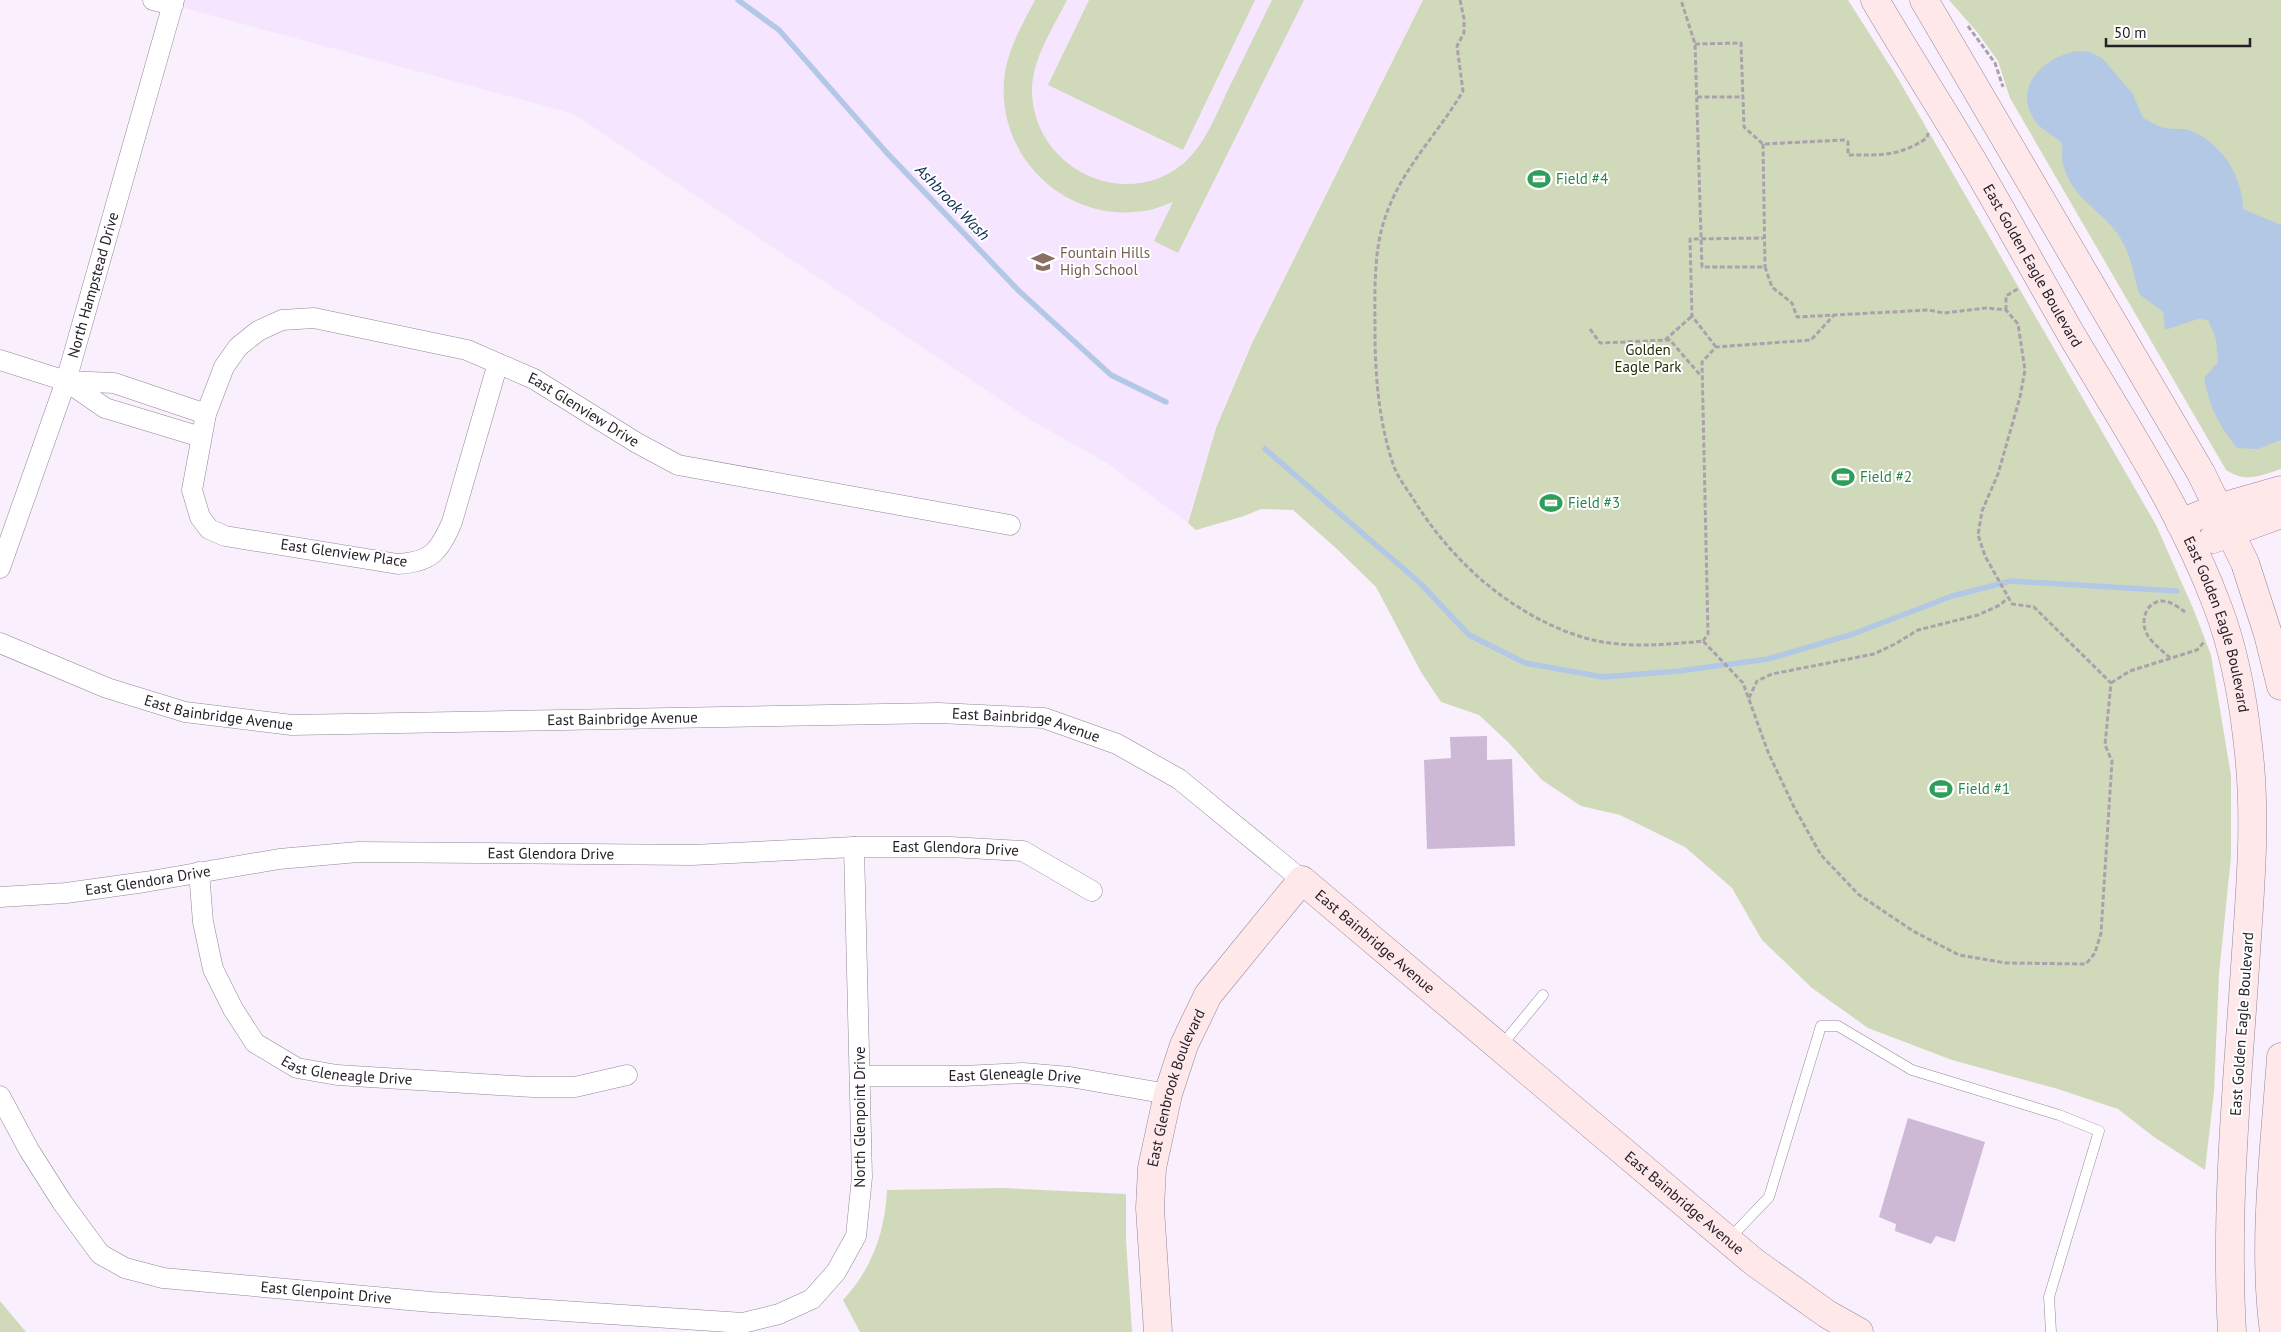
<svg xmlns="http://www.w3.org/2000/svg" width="2281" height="1332" font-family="'PT Sans',sans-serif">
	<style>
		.built { fill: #f6e5fe }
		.green { fill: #d0daba }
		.water { fill: #b2c8e5 }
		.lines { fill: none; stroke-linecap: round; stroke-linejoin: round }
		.stream { stroke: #b2c8e5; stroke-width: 5.5 }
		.building { fill: #cdb8d6 }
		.lane-casing { stroke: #928797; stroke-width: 11 }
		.street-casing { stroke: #928797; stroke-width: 21 }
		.secondary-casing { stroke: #928797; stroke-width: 29 }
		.path { stroke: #aaa1ad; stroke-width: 3; stroke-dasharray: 5 2.5; stroke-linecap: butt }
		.lane { stroke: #fff; stroke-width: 10 }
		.street { stroke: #fff; stroke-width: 20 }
		.secondary { stroke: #fee8ea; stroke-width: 28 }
		.labels { text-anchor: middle; stroke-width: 4; stroke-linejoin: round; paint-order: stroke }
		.leisure-label { font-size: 15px; fill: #27864d; stroke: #fff; text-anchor: start }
		.education-label { font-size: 15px; fill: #785e54; stroke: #fff; text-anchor: start }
		.street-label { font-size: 15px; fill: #252027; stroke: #fff }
		.park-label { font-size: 15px; fill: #252f06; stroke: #fff }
		.water-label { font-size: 16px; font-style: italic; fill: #0c2a4f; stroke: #fff }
	</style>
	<rect width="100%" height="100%" fill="#f9effd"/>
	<!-- built -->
	<path class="built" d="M174 0H1423L1251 343 1216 428 1187 522 1107 463 1032 421 574 114 173 5Z"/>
	<!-- green -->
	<path class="green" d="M1035 0H1067C1053 28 1032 59 1032 91 1033 168 1125 213 1184 163 1205 144 1215 117 1227 92 1242 61 1257 31 1272 0H1304L1178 253 1154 241 1173 202C1164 205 1154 210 1144 211 1067 223 998 159 1004 81 1006 52 1022 25 1035 0Z
		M1089 0H1255L1183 150 1048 85Z
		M1423 0H1848L1897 77 2156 525 2193 608 2211 655 2231 776V857L2219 974 2214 1092 2205 1170 2154 1137 2118 1109 2058 1089 1952 1060 1868 1028 1812 988 1762 940 1732 888 1685 847 1620 815 1581 806 1542 780 1509 743 1479 715 1441 702 1421 672 1376 587 1337 549 1293 510 1261 509 1244 516 1196 530 1188 523 1216 428 1252 343Z
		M1949 0H2281V469C2259 476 2247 483 2226 470L2010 98 1998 61 1977 32Z
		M1002 1188 1126 1194V1240L1132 1332H860L843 1300C872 1269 885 1232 887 1190Z
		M0 1301 26 1332H0Z"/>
	<!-- water -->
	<path class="water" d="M2076 51 2090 52 2102 58 2133 94 2143 118C2150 121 2157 126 2164 128 2173 130 2185 127 2194 132 2223 145 2243 178 2243 209L2281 225V440L2258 449 2237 448C2218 424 2210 408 2204 378L2218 362 2216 339 2208 320 2198 319 2165 330 2163 312 2139 294C2133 272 2131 253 2117 233 2099 208 2072 199 2063 164 2061 158 2063 150 2062 144 2055 135 2042 131 2035 121 2012 87 2043 58 2076 51Z"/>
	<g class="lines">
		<!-- stream -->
		<path class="stream" d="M738 0 779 30 887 153 1019 291 1111 375 1166 402
			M1265 449 1420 583 1469 635 1525 663 1603 677 1679 671 1768 659 1853 634 1952 596 2011 581 2177 591"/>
	</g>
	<!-- building -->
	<path class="building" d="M1487 736V760L1512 759 1515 846 1427 849 1424 760 1451 758 1450 737Z
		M1908 1118 1985 1142 1955 1242 1936 1236 1931 1244 1895 1231 1896 1224 1879 1217Z"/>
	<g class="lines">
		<defs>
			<path id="lane" d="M1501 1046 1543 995
				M1729 1239 1769 1197 1821 1026H1838L1912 1070 2059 1115 2099 1131 2049 1297 2051 1332"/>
			<g id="street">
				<path d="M153 0 173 5"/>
				<path d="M0 360 66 381 105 408 201 437"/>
				<path id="s1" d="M498 363 452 522C439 552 431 562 398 564L225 536 209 529 200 517 192 490 206 414 224 367 238 347 258 331 282 320 314 318 467 350 534 379 637 443 678 465 1010 525"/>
				<path d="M66 381 114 383 206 414"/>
				<path id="s2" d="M0 568 66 381 174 0"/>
				<path id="s3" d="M0 643 107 688 185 712 292 725 939 713 1044 718 1117 744 1179 779 1302 880"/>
				<path id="s4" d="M199 872 203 922 213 969 233 1009 255 1043 297 1068 337 1075 532 1087H575L627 1075"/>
				<path id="s5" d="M0 897 66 893 145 882 279 859 358 852 692 855 854 847H950L1023 851 1092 891"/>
				<path id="s6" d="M860 1076H963L1023 1073 1070 1077 1168 1094"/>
				<path id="s7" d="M0 1096 29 1150 62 1202 100 1254 125 1268 163 1278 431 1302 743 1323 779 1314 812 1299 836 1272 856 1236 862 1177 854 847"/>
			</g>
			<g id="secondary">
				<path id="s8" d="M1875 0C1911 62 1951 122 1986 184 2015 234 2042 284 2071 334 2123 422 2181 509 2217 605 2234 649 2243 698 2248 745 2257 819 2250 892 2245 967 2237 1088 2225 1210 2232 1332"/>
				<path d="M1924 0 2201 473 2245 563 2268 634 2281 686"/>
				<path d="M2180 523 2218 508 2281 490"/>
				<path d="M2213 539 2281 514"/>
				<path id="s9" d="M1158 1332 1150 1208 1152 1168 1168 1094 1184 1045 1208 995 1302 880 1754 1262 1827 1314 1859 1332"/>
				<path d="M2274 1332C2262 1244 2275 1146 2281 1057"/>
			</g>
		</defs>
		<!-- lane casing -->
		<use href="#lane" class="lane-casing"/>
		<!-- street casing -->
		<use href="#street" class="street-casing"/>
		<!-- secondary casing -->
		<use href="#secondary" class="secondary-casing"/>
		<!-- path -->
		<path class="path" d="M1460 0 1464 19V33L1457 46 1463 91C1438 134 1401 169 1385 218 1373 252 1375 295 1375 331 1375 377 1379 423 1394 467 1398 477 1406 488 1412 497 1450 560 1511 615 1582 637 1620 649 1663 645 1703 641L1743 683 1768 752 1794 807 1821 855 1858 894 1913 931 1959 955 2006 963 2086 964 2095 953 2101 933 2112 761 2105 745 2111 683 2034 607 2012 604 1985 556 1978 535 1982 511 1998 474 2020 397 2025 370 2018 324 2006 310 1986 308 1944 313 1928 310 1797 317 1792 303 1772 287 1765 267H1702L1695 44 1681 0
			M1968 26 1995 63 2003 87
			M1695 44 1741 43 1744 127 1763 144 1845 140 1848 142V155C1881 155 1898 157 1927 138L1928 133
			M1697 97H1743
			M1763 144 1765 267
			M2006 310V296L2019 288
			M1590 329 1600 343 1670 340 1701 376
			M1665 340 1692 316
			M1716 347 1692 316 1690 239 1764 238
			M1703 641 1708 634 1702 362 1716 347 1811 340 1834 315
			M2170 658C2163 651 2153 644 2148 636 2140 624 2144 604 2160 601 2169 600 2178 607 2185 612
			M2111 683 2130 671 2197 650 2204 642
			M1749 698 1757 681 1772 674 1874 654 1895 644 1918 630 1978 615 2000 605 2008 598"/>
		<!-- lane -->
		<use href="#lane" class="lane"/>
		<!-- street -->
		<use href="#street" class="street"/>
		<!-- secondary -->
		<use href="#secondary" class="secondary"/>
	</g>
	<!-- icons -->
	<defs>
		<symbol id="stadium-bare" viewBox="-9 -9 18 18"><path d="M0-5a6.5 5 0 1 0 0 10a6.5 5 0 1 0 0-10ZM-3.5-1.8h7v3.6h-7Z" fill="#2e9e5b" stroke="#fff" stroke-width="2.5" paint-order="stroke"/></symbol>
		<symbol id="school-bare" viewBox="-9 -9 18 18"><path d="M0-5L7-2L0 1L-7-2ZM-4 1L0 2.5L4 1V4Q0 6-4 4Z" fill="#8d6e63" stroke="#fff" stroke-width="2.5" paint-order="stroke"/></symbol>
	</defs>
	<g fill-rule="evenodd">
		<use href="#stadium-bare" x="1523" y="163" width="32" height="32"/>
		<use href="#school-bare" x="1027" y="246" width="32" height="32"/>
		<use href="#stadium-bare" x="1827" y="461" width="32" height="32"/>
		<use href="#stadium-bare" x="1535" y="487" width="32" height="32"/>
		<use href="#stadium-bare" x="1925" y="773" width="32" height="32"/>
	</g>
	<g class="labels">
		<!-- leisure labels -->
		<g class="leisure-label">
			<text x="1556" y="184">Field #4</text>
			<text x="1860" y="482">Field #2</text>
			<text x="1568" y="508">Field #3</text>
			<text x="1958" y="794">Field #1</text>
		</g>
		<!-- education labels -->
		<g class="education-label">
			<text x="1060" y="258">Fountain Hills<tspan x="1060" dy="17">High School</tspan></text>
		</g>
		<!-- street labels -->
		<g class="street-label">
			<text dy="5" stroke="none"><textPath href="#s8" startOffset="309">East Golden Eagle Boulevard</textPath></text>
			<text dy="5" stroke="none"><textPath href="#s2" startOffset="298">North Hampstead Drive</textPath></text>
			<text dy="5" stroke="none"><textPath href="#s1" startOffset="999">East Glenview Drive</textPath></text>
			<text transform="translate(344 553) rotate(8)" y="5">East Glenview Place</text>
			<text dy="5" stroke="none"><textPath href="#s8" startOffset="714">East Golden Eagle Boulevard</textPath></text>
			<text dy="5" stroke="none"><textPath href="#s3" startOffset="231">East Bainbridge Avenue</textPath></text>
			<text dy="5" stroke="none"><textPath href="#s3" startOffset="636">East Bainbridge Avenue</textPath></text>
			<text dy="5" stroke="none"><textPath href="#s3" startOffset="1041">East Bainbridge Avenue</textPath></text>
			<text dy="5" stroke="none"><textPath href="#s5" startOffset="959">East Glendora Drive</textPath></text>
			<text dy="5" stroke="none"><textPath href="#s5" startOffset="554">East Glendora Drive</textPath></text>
			<text dy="5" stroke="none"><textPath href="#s5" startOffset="149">East Glendora Drive</textPath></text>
			<text dy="5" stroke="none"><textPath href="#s9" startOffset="591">East Bainbridge Avenue</textPath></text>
			<text transform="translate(2242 1024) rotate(-86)" y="5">East Golden Eagle Boulevard</text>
			<text dy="5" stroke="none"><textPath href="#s4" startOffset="282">East Gleneagle Drive</textPath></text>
			<text dy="5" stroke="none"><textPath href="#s6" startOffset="155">East Gleneagle Drive</textPath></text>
			<text dy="5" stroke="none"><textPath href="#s9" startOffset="248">East Glenbrook Boulevard</textPath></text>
			<text transform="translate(860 1117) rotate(-90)" y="5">North Glenpoint Drive</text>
			<text dy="5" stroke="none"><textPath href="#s9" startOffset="996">East Bainbridge Avenue</textPath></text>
			<text dy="5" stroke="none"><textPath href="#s7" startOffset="419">East Glenpoint Drive</textPath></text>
		</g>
		<!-- park labels -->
		<g class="park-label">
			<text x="1648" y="355">Golden<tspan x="1648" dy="17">Eagle Park</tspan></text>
		</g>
		<!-- water labels -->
		<g class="water-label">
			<text transform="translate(953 202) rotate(46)" y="6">Ashbrook Wash</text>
		</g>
	</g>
	<!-- scale -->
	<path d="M2106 38v8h144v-8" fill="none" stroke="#252027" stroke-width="2.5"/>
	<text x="2114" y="38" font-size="15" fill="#252027" stroke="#ffffff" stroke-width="4" paint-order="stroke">50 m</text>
</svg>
